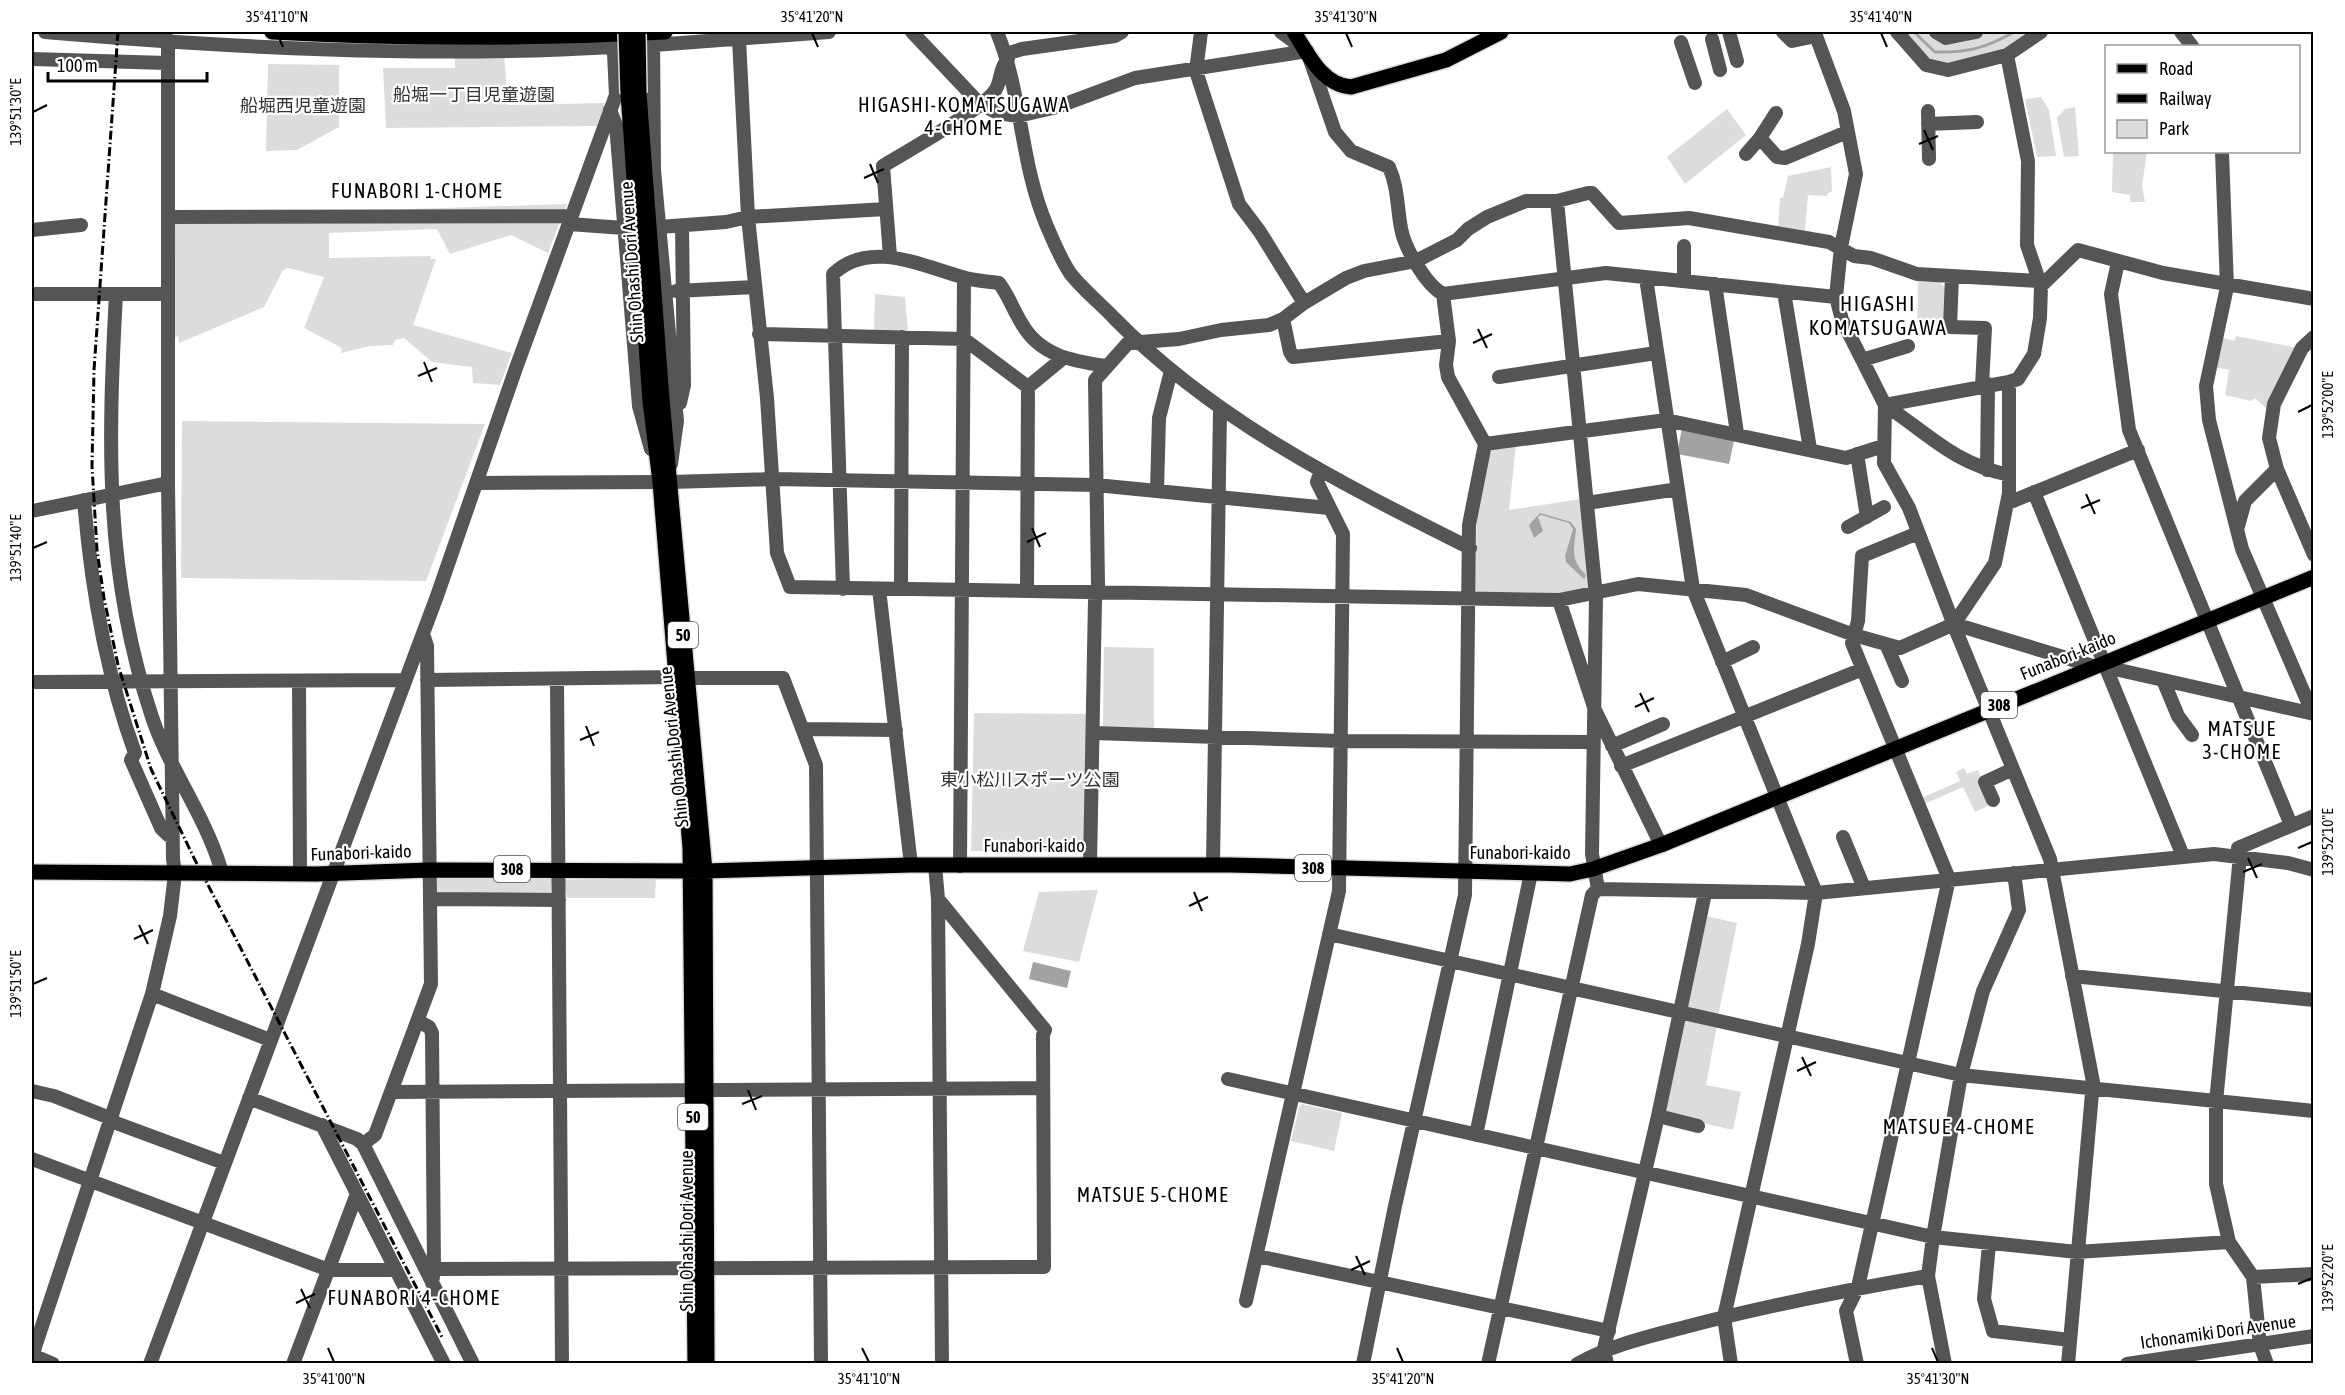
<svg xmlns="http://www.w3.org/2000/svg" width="2345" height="1395" font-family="'Asap Condensed','Noto Sans JP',sans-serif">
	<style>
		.green { fill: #dcdcdc }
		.water { fill: #a3a3a3 }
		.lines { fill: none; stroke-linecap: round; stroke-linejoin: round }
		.stream { stroke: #a3a3a3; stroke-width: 3 }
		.major-casing { stroke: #dbdbdb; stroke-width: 18 }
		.minor { stroke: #555; stroke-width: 14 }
		.major { stroke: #000; stroke-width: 15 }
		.rail { stroke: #000; stroke-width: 3; stroke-dasharray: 9 3 1.5 3; stroke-linecap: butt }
		.major-bridge-casing { stroke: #dbdbdb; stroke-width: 18; stroke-linecap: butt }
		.major-bridge { stroke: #000; stroke-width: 15 }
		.ticks { fill: none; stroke: #000; stroke-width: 2 }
		.labels { text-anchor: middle; stroke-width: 4.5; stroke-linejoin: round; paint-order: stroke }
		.shield { fill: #fff; stroke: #4c4c4c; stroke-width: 1.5 }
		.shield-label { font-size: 16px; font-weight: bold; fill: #000 }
		.park-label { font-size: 18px; fill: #333; stroke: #fff }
		.street-label { font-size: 18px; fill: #000; stroke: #fff }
		.neighbourhood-label { font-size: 20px; letter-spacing: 1.5px; fill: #000; stroke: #fff }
		.quarter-label { font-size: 21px; letter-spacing: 1.5px; fill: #000; stroke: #fff }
		.neatline { fill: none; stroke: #000; stroke-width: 2 }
		.ticks-label { font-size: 15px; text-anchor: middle; fill: #000 }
	</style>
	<rect width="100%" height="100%" fill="#fff"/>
	<!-- green -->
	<path class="green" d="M1900 32H1933L1965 41 1987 32H2036C2004 53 1973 67 1935 66Z
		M504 53 508 105 605 103 599 126 386 128 383 68H455V55Z
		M268 64 339 65V127L297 150 266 151Z
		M2041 97 2049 110 2056 156 2037 157 2025 99Z
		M2075 107 2079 156 2064 157 2057 118 2065 109Z
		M1727 109 1746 135 1685 184 1667 157Z
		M2113 152H2147L2142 186 2145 202H2130V195L2112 192Z
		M1831 167 1832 192 1828 193 1827 196 1808 195 1805 230 1813 232V234L1778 228 1780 198H1783L1788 176Z
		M567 204 548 253 511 235 450 254 437 229 329 233V258L431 256 430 259H436L413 325 512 353 500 385 473 383 472 367 432 362 404 338 395 340 393 345 370 346 341 353 342 348 304 328 324 277 288 268 283 270 264 307 179 343 178 336 168 340V217Z
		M1918 282H1940L1945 288V332L1917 333Z
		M875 294 905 297 908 331 874 330Z
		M2236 336 2298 348 2267 409 2255 398 2251 401 2225 395 2229 370 2214 367 2220 337 2234 341Z
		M182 421 485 424 426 581 181 578Z
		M1516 445 1509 510 1581 499 1589 589 1561 595 1480 593 1475 590 1477 513 1488 453 1491 448Z
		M1104 647 1154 648V728L1103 727Z
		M974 713 1089 714 1087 845 1080 851H971Z
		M1964 768 1967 774 1978 770 1992 804 1975 812 1963 787 1922 805 1919 799 1960 781 1956 772Z
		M437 878H552L550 896 436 901Z
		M656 878 655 898H567L564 880Z
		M1098 890 1079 962 1023 951 1039 892Z
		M1706 916 1737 923 1718 1017 1685 1010Z
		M1684 1020 1717 1025 1706 1085 1741 1092 1733 1130 1663 1114Z
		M1302 1104 1342 1113 1334 1151 1291 1141 1299 1107Z"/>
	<!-- water -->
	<path class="water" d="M1682 428 1734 441 1729 464 1677 454Z
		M1540 513 1571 522 1576 529C1574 549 1570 560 1586 575L1584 579 1566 562 1565 556 1573 529 1569 523 1541 515 1538 517 1543 531 1534 538 1529 525Z
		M1033 962 1071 971 1067 988 1029 979Z"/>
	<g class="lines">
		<!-- stream -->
		<path class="stream" d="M1914 32 1935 52C1967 53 1986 48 2014 32"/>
		<defs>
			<path id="major" d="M272 32C402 39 535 39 665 32
				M1294 32C1308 54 1322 85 1351 87L1446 60 1501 32
				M639 93 662 399 705 871 707 1364
				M628 94 650 401 660 482 690 848 695 1364
				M32 872 316 874 429 870 705 871 911 865H1230L1570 874 1593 869 1661 845 2314 577"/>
		</defs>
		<!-- major casing -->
		<use href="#major" class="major-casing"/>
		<!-- minor -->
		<path class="minor" d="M45 32C233 48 425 58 613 47
			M653 32 654 170 677 421 671 464
			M912 32 980 104 998 113 1018 116 1057 107 1135 78 1307 51
			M997 32C1022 93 1020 162 1046 224 1053 240 1060 258 1070 273 1082 289 1100 303 1114 318 1215 421 1342 484 1470 548
			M1201 32 1196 71 1239 204 1260 232 1304 303
			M1281 32 1307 51 1335 132 1351 151 1389 167C1398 187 1397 207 1401 228 1404 247 1426 285 1443 294L1449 341 1446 365 1448 377 1485 444 1469 525 1465 895 1395 1206 1363 1364
			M1729 32 1737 61
			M1783 32 1792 41 1816 36 1844 111 1856 174 1841 247 1836 297 1842 320 1885 405 1884 463 1909 508 1957 633 2050 859 2093 1082 2068 1364
			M1897 32 1926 65 1948 70 2007 55 2041 32
			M1936 32 1946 38 1976 32
			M2181 32 2192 46
			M739 39 748 217 767 398 777 553 790 587 1559 600 1638 584 1746 595 1854 635 1900 648 1954 624 2093 666
			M1712 39 1720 70
			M1681 42 1695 83
			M654 45 829 32
			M1006 54 1022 49 1115 36 1122 32
			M32 59 167 63
			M610 110 616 125 639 406 651 449
			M1928 111 1929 159
			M1928 124 1977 122
			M1760 138 1777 157 1785 158 1847 132
			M2222 152 2227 287 2206 386 2209 420 2242 549 2313 714
			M1746 154 1760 138 1776 113
			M168 217 572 216
			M569 224 624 228
			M659 227 726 222 748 217 886 209
			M32 230 81 225
			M890 256 883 166C904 153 987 107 996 89 1002 78 999 69 1008 59
			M2118 262 2111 294 2129 430 2291 825
			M1952 276 1950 327 1985 328 1982 386
			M1646 278 1693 589 1816 893 1808 944 1724 1317 1731 1364
			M1684 281V246
			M1715 284 1737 433
			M2041 286 2078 250 2163 273 2314 299
			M676 291 754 287
			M1784 292 1810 449
			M32 294H168
			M116 294C108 443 104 573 152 717 169 768 204 814 220 866
			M1443 294 1606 273 1836 297
			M1283 319 1290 352 1293 357 1449 341
			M759 334 964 339 1028 387 1027 591
			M2314 337 2302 348 2274 404 2269 438 2277 469 2314 555
			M1862 360 1908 346
			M1499 377 1656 353
			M1028 387 1062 359
			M680 403 684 385 682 226
			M1885 405C1930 435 1953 463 2009 475
			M1885 405 2009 382
			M1485 444 1666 420 1846 458 1883 446
			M1857 454 1867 517
			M1987 470 1988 384
			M671 482 774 479 1096 485 1329 508
			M477 483 660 482
			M1157 490 1159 418 1171 371
			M2034 492 2183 856
			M84 500C91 587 105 671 135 753L131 760 161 828 168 835H172
			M1587 503 1678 489
			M2008 503 2138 450
			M32 511 168 483
			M1848 527 1884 507
			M2237 530 2245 501 2277 469
			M843 589 833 274C870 239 922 266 962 277 974 281 987 281 999 283 1009 296 1013 310 1022 324 1040 356 1073 361 1106 366
			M879 589 911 865
			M901 589 902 337
			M1559 600 1595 710 1661 845
			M1954 624 1995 563 2009 493V382L2018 379 2034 354 2040 318 2041 286 2027 245 2028 161 2007 55
			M1886 644 1902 681
			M1722 662 1753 647
			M2103 662 2119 670 2314 714
			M687 678H783L816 765 821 1364
			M557 679 562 1364
			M427 680 676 677
			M2163 680 2178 716 2192 735
			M299 681 300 874
			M32 682 405 680
			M803 729 896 730
			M1093 733 1341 741 1593 742
			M1612 746 1663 724
			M1621 766 1863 669
			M1993 800 1985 782 2013 769
			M1843 837 1864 888
			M935 865 938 899 942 1364
			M1090 865 1095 600 1098 585 1095 380 1128 343 1179 339 1221 330 1269 325 1283 319 1304 303 1346 278 1364 271 1416 261 1457 240 1468 229 1487 217 1526 201H1557L1588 193H1592L1619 223 1689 218 1829 242 1854 256 1871 258 1917 274 2039 281
			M1213 865 1220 410
			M960 866 964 278
			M1598 889 1816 893 2214 854 2288 863 2314 870
			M431 899 559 900
			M1329 934 1961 1075 2314 1111
			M2072 976 2314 1000
			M152 994 270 1040
			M418 1021 429 1027 432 1033 434 1269 432 1283
			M1228 1079 1933 1237 2077 1252 2229 1242
			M32 1091 54 1096 110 1118 116 1123 224 1163
			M391 1092 1043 1088
			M249 1098 357 1139 363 1144 375 1135 431 984 427 646 423 634
			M1658 1116 1698 1126
			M322 1125 444 1364
			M1476 1135 1531 873
			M363 1144 473 1364
			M32 1159 329 1270H395
			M1989 1244 1984 1299 1993 1331 2070 1340
			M1257 1256 1609 1331
			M434 1269 1044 1267 1043 1035 1045 1030 938 899
			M2253 1277 2314 1274
			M1246 1301 1339 891 1343 534 1317 482 1321 471
			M32 1355 53 1364
			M32 1364 35 1347 152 994 170 916 175 874 173 859 168 483V40
			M150 1364 437 596 516 368 616 95 613 33
			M293 1364 356 1196
			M1488 1364 1592 895 1598 889 1592 854 1596 596 1557 201
			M1577 1364C1611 1345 1647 1337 1685 1327 1765 1306 1846 1290 1928 1276
			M1607 1364 1604 1349 1658 1116 1705 893
			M1857 1364 1846 1311 1858 1287 1949 879 1852 643 1858 621 1862 556 1918 533
			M1945 1364 1928 1276 1933 1237 1961 1075 1983 991 2019 910 2014 873
			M2127 1364 2314 1336
			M2267 1364 2260 1345 2253 1277 2229 1242 2216 1184V1102L2240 856 2238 848 2314 816"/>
		<!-- major -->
		<use href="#major" class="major"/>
		<!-- rail -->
		<path class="rail" d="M118 32 94 370 92 466 97 550 104 598 118 665 151 769 194 858 442 1337"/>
		<defs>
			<path id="major-bridge" d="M626 32 628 94
				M638 32 639 93"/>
		</defs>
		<!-- major-bridge casing -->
		<use href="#major-bridge" class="major-bridge-casing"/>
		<!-- major-bridge -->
		<use href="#major-bridge" class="major-bridge"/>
	</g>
	<!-- ticks -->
	<path class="ticks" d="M277 33 283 47M812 33 818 47M1346 33 1352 47M1881 33 1887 47M33 112 47 105M1924 130 1933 150M1919 144 1938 136M870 164 878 183M864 178 884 169M1478 329 1487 348M1473 343 1492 334M424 362 432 382M418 376 437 368M2298 412 2312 405M2086 494 2095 514M2081 508 2100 500M1032 528 1040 547M1027 542 1046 533M33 548 47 542M1640 693 1649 712M1635 707 1654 698M586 726 594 746M580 740 599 732M2298 848 2312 842M2248 858 2257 878M2243 872 2262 864M1194 892 1202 911M1189 906 1208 897M139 925 148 944M134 939 153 930M33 984 47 978M1802 1057 1811 1076M1797 1071 1816 1062M748 1090 756 1110M742 1104 762 1096M1356 1256 1365 1275M1351 1270 1370 1261M2298 1284 2312 1278M301 1289 310 1308M296 1303 315 1294M328 1348 334 1362M862 1348 869 1362M1397 1348 1403 1362M1932 1348 1938 1362"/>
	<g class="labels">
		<!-- shield labels -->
		<g class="shield">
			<rect x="668" y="622" width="30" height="26" rx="4.5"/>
			<rect x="1981" y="692" width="36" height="26" rx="4.5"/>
			<rect x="1295" y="855" width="36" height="26" rx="4.5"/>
			<rect x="494" y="856" width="36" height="26" rx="4.5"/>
			<rect x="678" y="1104" width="30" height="26" rx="4.5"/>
		</g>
		<g class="shield-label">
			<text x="683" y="641">50</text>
			<text x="1999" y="711">308</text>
			<text x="1313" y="874">308</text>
			<text x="512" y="875">308</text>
			<text x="693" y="1123">50</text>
		</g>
		<!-- park labels -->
		<g class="park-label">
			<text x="474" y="101">船堀一丁目児童遊園</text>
			<text x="303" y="112">船堀西児童遊園</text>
			<text x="1030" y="786">東小松川スポーツ公園</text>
		</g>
		<!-- street labels -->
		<g class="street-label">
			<text transform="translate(632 262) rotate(-94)" y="6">Shin Ohashi Dori Avenue</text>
			<text transform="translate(2068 656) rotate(-22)" y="6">Funabori-kaido</text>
			<text transform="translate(674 747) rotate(-96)" y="6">Shin Ohashi Dori Avenue</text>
			<text x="1034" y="852">Funabori-kaido</text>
			<text transform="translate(361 853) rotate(-2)" y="6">Funabori-kaido</text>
			<text x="1520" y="859">Funabori-kaido</text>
			<text transform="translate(687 1231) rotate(-90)" y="6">Shin Ohashi Dori Avenue</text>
			<text transform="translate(2218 1332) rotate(-8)" y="6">Ichonamiki Dori Avenue</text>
		</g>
		<!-- neighbourhood labels -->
		<g class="neighbourhood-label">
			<text x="964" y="112">HIGASHI-KOMATSUGAWA<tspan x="964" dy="23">4-CHOME</tspan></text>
			<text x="417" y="198">FUNABORI 1-CHOME</text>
			<text x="2242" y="736">MATSUE<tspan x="2242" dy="23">3-CHOME</tspan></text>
			<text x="1959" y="1134">MATSUE 4-CHOME</text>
			<text x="1153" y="1202">MATSUE 5-CHOME</text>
			<text x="414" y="1305">FUNABORI 4-CHOME</text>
		</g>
		<!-- quarter labels -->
		<g class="quarter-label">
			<text x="1878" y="311">HIGASHI<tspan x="1878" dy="24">KOMATSUGAWA</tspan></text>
		</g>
	</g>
	<!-- border -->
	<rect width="2345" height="1395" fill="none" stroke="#ffffff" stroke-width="66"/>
	<!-- legend -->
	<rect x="2105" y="45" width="195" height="108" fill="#ffffff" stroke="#999999" stroke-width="1.5"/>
	<rect x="2117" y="64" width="30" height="9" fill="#000000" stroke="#999999" stroke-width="1.5"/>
	<text x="2159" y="75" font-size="18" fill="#000000">Road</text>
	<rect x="2117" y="94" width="30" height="9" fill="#000000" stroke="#999999" stroke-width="1.5"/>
	<text x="2159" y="105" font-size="18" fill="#000000">Railway</text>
	<rect x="2117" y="120" width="30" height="18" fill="#dcdcdc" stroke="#999999" stroke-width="1.5"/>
	<text x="2159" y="135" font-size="18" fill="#000000">Park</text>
	<!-- scale -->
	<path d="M48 72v9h159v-9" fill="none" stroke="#000000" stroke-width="3"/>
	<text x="57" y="72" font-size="18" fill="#000000" stroke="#ffffff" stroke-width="4.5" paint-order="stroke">100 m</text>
	<rect x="33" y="33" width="2279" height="1329" class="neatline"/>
	<g class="ticks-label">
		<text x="277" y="22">35°41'10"N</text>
		<text x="812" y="22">35°41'20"N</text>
		<text x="1346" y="22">35°41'30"N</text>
		<text x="1881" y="22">35°41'40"N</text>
		<text transform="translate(16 112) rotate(-90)" y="5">139°51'30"E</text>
		<text transform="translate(2328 405) rotate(-90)" y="5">139°52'00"E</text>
		<text transform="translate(16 548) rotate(-90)" y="5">139°51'40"E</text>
		<text transform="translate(2328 842) rotate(-90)" y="5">139°52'10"E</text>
		<text transform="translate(16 984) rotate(-90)" y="5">139°51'50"E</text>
		<text transform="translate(2328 1278) rotate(-90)" y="5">139°52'20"E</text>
		<text x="334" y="1384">35°41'00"N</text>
		<text x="869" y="1384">35°41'10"N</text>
		<text x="1403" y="1384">35°41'20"N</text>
		<text x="1938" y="1384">35°41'30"N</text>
	</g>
</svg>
